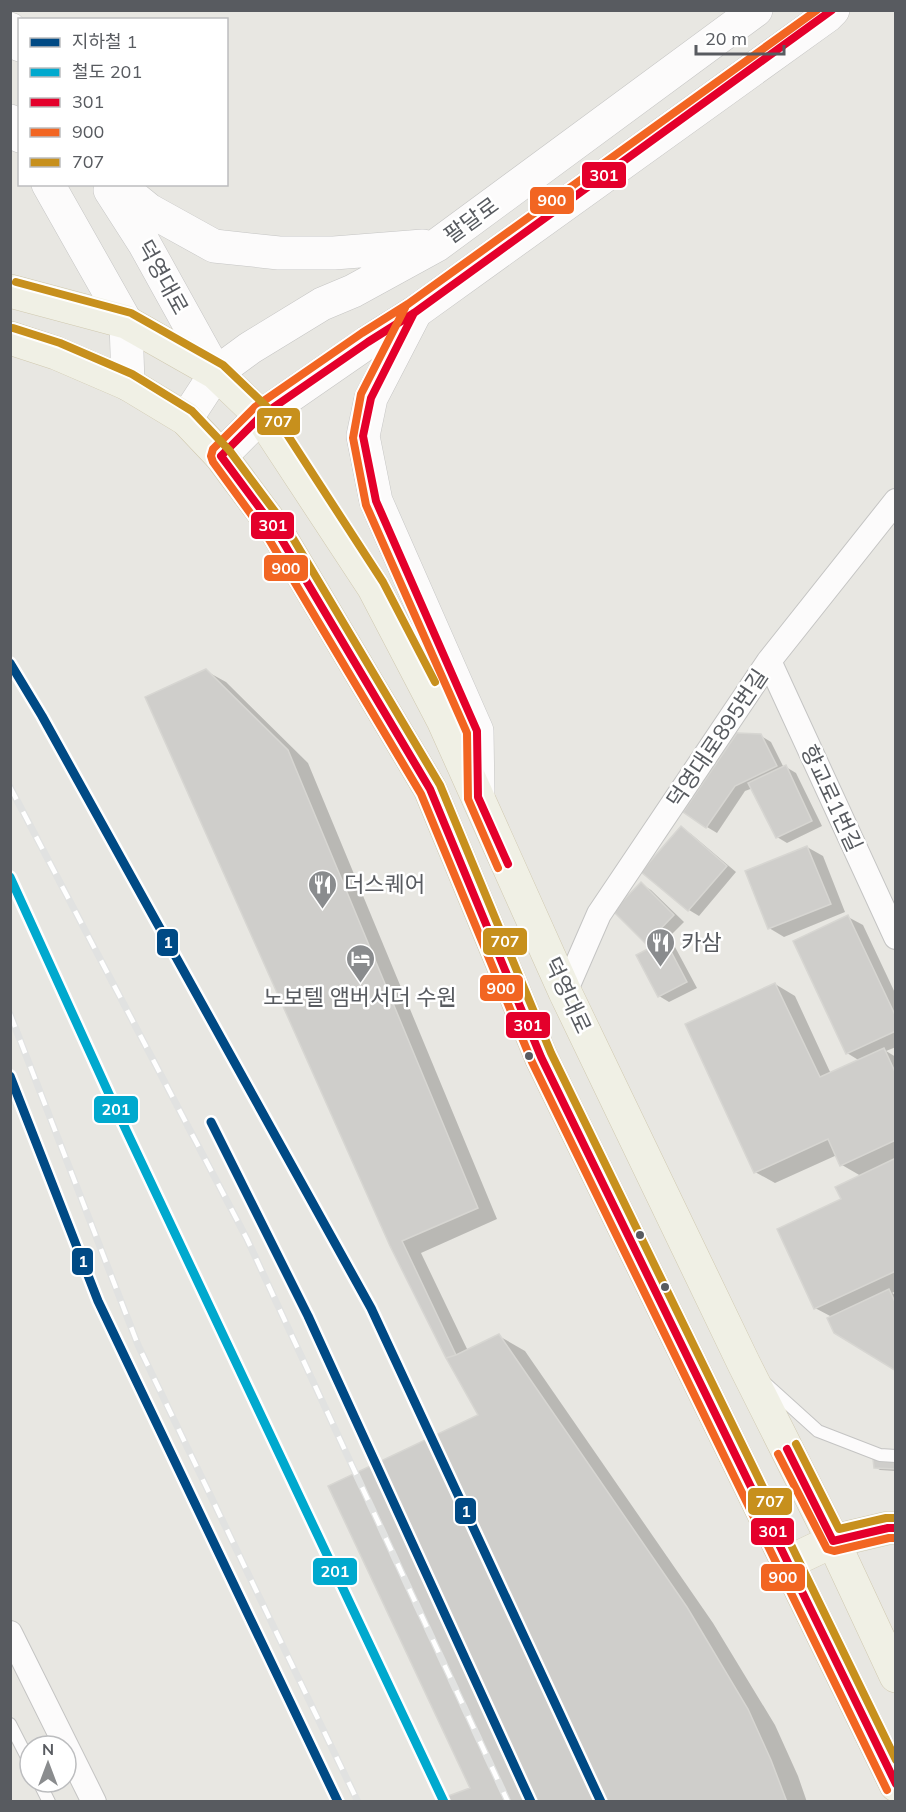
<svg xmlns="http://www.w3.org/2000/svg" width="906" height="1812" font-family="Mulish,'Noto Sans KR',sans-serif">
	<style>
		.shadow { fill: #0003 }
		.building { fill: #cfcecb; stroke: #d7d6d2; stroke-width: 1.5 }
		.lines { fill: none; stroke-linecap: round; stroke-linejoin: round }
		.lane-casing { stroke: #c4c4c3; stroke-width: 14 }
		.street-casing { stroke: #c4c4c3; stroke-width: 26 }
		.secondary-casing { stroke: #c5c5c4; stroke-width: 34 }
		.primary-casing { stroke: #d0c9b0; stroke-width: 34 }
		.lane { stroke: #fcfbfb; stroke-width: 12 }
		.street { stroke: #fcfbfb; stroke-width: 24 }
		.secondary { stroke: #fcfbfb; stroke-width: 33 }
		.primary { stroke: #f0f0e5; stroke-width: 33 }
		.rail-casing { stroke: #e1e2e1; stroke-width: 7 }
		.rail { stroke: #fff; stroke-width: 4.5; stroke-dasharray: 14; stroke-linecap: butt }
		.bus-1-casing { stroke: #fff; stroke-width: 12 }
		.bus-2-casing { stroke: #fff; stroke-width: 12 }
		.bus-3-casing { stroke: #fff; stroke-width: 12 }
		.bus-1 { stroke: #e4002b; stroke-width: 8 }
		.bus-2 { stroke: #f26522; stroke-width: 8 }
		.bus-3 { stroke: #c7901d; stroke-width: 8 }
		.rail-1-casing { stroke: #fff; stroke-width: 14 }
		.rail-1 { stroke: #00a9ce; stroke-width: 9 }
		.metro-1-casing { stroke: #fff; stroke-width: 14 }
		.metro-1 { stroke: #004a85; stroke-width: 9 }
		.bus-dot { fill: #585b60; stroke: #fff; stroke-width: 2 }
		.labels { text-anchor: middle; stroke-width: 5; stroke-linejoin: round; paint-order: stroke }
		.street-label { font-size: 22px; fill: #585b60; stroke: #fff }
		.poi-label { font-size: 22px; fill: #585b60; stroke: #fff; text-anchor: start }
		.line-badge { stroke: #fff; stroke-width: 2 }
		.badge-label { font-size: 16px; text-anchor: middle; font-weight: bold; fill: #fff }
	</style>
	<rect width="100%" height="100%" fill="#e8e7e2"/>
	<!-- shadow -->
	<path class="shadow" d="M206 671 226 682 308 763 497 1219 421 1253 468 1351 499 1336 525 1351 713 1623 775 1725 798 1776 807 1802H436L472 1789 480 1416 391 1245Z
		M761 736 771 742 784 768 786 767 796 773 822 826 787 843 777 837 753 788 745 791 717 833 707 827Z
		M681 828 691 834 736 872 699 916 689 910 643 872Z
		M807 847 823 856 845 912 784 937 769 928Z
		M641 884 651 890 684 922 665 941 675 947 697 988 669 1002 659 996 655 947 647 942Z
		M848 917 863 925 896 995V1047L886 1051 896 1057V1291L892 1293 896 1295V1370L832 1317 815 1308 843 1200 861 1176 842 1165 837 1155 775 1183 755 1172 775 984 795 996 831 1074 860 1061 847 1053Z
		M896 1462V1471L880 1470 875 1467Z"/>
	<!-- building -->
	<path class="building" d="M206 669 288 750 478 1208 402 1241 456 1355 446 1358 390 1246 145 697Z
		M737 733 761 734 777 766 735 786 706 828 683 812Z
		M786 765 812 821 776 838 748 783Z
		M681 826 727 866 688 911 641 872Z
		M807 846 831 904 768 929 745 871Z
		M641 882 674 915 646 944 613 911Z
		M848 915 896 1017V1031L846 1054 793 941Z
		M665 940 687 982 658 997 636 955Z
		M775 983 820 1077 884 1048 896 1074V1140L840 1166 828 1139 754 1173 685 1024Z
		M896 1158V1271L814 1309 777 1229 841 1199 835 1187Z
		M889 1289 896 1304V1371L834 1333 827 1318Z
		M499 1334 687 1607 748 1709 771 1760 787 1802H432L470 1788 328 1486 478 1415 446 1358 456 1355Z
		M873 1459 896 1460V1469L874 1468Z"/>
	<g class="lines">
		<defs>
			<path id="lane" d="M766 1384 818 1431 880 1455 896 1456
				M10 1724 30 1763
				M39 1782 49 1802"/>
			<path id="street" d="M769 661 896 937
				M565 992 599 914 769 661 896 501
				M10 1633 94 1802"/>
			<path id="secondary" d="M10 29 20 45
				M10 121 20 136
				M48 184 126 322 128 384
				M117 184 149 210 214 246 279 253H334L423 246
				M110 190 144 243 216 373
				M414 315 371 398 363 436 376 501 477 731 478 797
				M186 419 216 373 250 348 322 304 353 291 437 245 756 10
				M221 456 261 416 368 342 414 313 827 16 833 10"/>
			<path id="primary" d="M10 291 126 322 216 373 261 416 374 588 443 720 565 992 744 1364 833 1541 896 1676
				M10 338 56 353 128 384 186 419 221 456 276 530 430 789 541 1057 896 1785
				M787 1563 833 1541 888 1528H896"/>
		</defs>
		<!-- lane casing -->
		<use href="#lane" class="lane-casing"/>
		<!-- street casing -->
		<use href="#street" class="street-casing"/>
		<!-- secondary casing -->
		<use href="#secondary" class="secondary-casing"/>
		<!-- primary casing -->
		<use href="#primary" class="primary-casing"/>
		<!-- lane -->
		<use href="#lane" class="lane"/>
		<!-- street -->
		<use href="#street" class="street"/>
		<!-- secondary -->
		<use href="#secondary" class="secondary"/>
		<!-- primary -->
		<use href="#primary" class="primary"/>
		<defs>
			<path id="rail" d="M10 787 247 1239 508 1802
				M10 1014 138 1345 358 1802"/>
		</defs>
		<!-- rail casing -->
		<use href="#rail" class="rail-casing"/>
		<!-- rail -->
		<use href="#rail" class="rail"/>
		<defs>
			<path id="bus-1" d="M832 10 414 313 368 342 261 416 221 456 276 530 430 789 541 1057 896 1784
				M414 313 371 398 363 436 376 501 477 731 478 797 508 864
				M787 1449 833 1541 888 1528H896"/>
			<path id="bus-2" d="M817 10 408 304 362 333 255 407 213 449 211 456 213 462 267 536 421 794 532 1062 887 1790
				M405 308 361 394 353 438 366 505 467 733 468 799 498 868
				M778 1454 827 1549 834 1551 889 1538H896"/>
			<path id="bus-3" d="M16 282 131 313 223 365 268 408 281 425 383 582 435 682
				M13 328 60 343 132 374 192 411 229 450 285 525 440 785 551 1053 896 1760
				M796 1444 839 1529 886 1518H896"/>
		</defs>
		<!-- bus-1 casing -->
		<use href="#bus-1" class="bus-1-casing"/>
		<!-- bus-2 casing -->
		<use href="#bus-2" class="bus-2-casing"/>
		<!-- bus-3 casing -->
		<use href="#bus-3" class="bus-3-casing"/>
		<!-- bus-1 -->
		<use href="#bus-1" class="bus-1"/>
		<!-- bus-2 -->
		<use href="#bus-2" class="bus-2"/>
		<!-- bus-3 -->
		<use href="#bus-3" class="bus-3"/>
		<defs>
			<path id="rail-1" d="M10 877 109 1094 444 1802"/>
		</defs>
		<!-- rail-1 casing -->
		<use href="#rail-1" class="rail-1-casing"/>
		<!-- rail-1 -->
		<use href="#rail-1" class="rail-1"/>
		<defs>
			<path id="metro-1" d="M10 663 42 716 371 1308 601 1802
				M10 1076 98 1301 338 1802
				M211 1122 308 1316 531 1802"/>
		</defs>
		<!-- metro-1 casing -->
		<use href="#metro-1" class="metro-1-casing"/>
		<!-- metro-1 -->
		<use href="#metro-1" class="metro-1"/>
	</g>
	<!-- icons -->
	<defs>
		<symbol id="restaurant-pin" viewBox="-11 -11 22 30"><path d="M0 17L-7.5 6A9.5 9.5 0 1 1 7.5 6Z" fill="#8a8c8e" stroke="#fff"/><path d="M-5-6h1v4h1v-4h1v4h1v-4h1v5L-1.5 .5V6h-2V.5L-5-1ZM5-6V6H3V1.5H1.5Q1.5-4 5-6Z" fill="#fff"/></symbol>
		<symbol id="hotel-pin" viewBox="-11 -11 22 30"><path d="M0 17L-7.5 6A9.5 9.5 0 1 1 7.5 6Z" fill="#8a8c8e" stroke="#fff"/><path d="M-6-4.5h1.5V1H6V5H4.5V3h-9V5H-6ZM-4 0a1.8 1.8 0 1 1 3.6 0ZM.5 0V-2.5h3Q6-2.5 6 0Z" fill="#fff"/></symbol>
	</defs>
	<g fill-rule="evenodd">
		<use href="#restaurant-pin" x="306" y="868" width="33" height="45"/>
		<use href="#restaurant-pin" x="644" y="926" width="33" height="45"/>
		<use href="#hotel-pin" x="344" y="942" width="33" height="45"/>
	</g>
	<!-- markers -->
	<g class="bus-dot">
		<circle cx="529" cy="1056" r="5"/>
		<circle cx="640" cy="1235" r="5"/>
		<circle cx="665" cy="1287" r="5"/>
	</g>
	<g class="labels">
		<!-- street labels -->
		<g class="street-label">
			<text transform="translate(471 220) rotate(-36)" y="8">팔달로</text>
			<text transform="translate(163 277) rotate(61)" y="8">덕영대로</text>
			<text transform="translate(717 738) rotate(-56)" y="8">덕영대로895번길</text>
			<text transform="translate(832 798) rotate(65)" y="8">향교로1번길</text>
			<text transform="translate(568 995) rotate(65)" y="8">덕영대로</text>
		</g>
		<!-- poi labels -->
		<g class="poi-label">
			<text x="344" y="892">더스퀘어</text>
			<text x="681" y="950">카삼</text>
			<text x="360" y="1005" text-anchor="middle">노보텔 앰버서더 수원</text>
		</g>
	</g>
	<g class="line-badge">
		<rect x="581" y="161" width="46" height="28" rx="6" fill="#e4002b"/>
		<rect x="529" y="186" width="46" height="29" rx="6" fill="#f26522"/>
		<rect x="256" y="407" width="45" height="29" rx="6" fill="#c7901d"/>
		<rect x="250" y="511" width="45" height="29" rx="6" fill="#e4002b"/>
		<rect x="263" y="554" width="46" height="28" rx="6" fill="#f26522"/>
		<rect x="482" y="927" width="46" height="29" rx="6" fill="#c7901d"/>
		<rect x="156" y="928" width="23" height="29" rx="6" fill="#004a85"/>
		<rect x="479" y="974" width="45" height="28" rx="6" fill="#f26522"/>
		<rect x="505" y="1011" width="46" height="28" rx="6" fill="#e4002b"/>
		<rect x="93" y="1095" width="46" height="29" rx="6" fill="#00a9ce"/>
		<rect x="71" y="1247" width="23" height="29" rx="6" fill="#004a85"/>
		<rect x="747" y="1487" width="46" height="29" rx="6" fill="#c7901d"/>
		<rect x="454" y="1497" width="23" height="28" rx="6" fill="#004a85"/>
		<rect x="750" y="1517" width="45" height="29" rx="6" fill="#e4002b"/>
		<rect x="312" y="1557" width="46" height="29" rx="6" fill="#00a9ce"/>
		<rect x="760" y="1563" width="46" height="29" rx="6" fill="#f26522"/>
	</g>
	<g class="badge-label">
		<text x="604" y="181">301</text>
		<text x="552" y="206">900</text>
		<text x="278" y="427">707</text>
		<text x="273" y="531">301</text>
		<text x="286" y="574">900</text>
		<text x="505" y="947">707</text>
		<text x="168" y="948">1</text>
		<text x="501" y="994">900</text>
		<text x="528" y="1031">301</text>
		<text x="116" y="1115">201</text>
		<text x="83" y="1267">1</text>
		<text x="770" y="1507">707</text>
		<text x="466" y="1517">1</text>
		<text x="773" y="1537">301</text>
		<text x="335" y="1577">201</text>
		<text x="783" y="1583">900</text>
	</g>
	<!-- border -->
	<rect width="906" height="1812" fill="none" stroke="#585b60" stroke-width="24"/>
	<!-- legend -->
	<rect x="18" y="18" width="210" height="168" fill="#ffffff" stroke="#bcbdbf" stroke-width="1.5"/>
	<rect x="30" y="38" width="30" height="9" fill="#004a85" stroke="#bcbdbf" stroke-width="1.5"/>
	<text x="72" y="48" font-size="18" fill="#585b60">지하철 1</text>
	<rect x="30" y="68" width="30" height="9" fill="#00a9ce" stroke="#bcbdbf" stroke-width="1.5"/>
	<text x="72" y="78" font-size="18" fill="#585b60">철도 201</text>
	<rect x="30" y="98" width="30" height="9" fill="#e4002b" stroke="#bcbdbf" stroke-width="1.5"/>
	<text x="72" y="108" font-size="18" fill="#585b60">301</text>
	<rect x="30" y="128" width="30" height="9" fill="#f26522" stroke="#bcbdbf" stroke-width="1.5"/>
	<text x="72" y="138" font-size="18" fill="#585b60">900</text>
	<rect x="30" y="158" width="30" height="9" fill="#c7901d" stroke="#bcbdbf" stroke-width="1.5"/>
	<text x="72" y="168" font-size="18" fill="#585b60">707</text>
	<!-- north arrow -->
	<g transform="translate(48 1764)"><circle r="28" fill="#ffffff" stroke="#bcbdbf" stroke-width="1.5"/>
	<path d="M0-4.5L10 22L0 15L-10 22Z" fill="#8a8c8e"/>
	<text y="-9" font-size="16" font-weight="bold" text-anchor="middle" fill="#585b60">N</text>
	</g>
	<!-- scale -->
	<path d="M696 45v9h88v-9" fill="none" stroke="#585b60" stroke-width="3"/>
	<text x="705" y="45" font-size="18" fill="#585b60" stroke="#ffffff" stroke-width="4.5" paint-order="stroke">20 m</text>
</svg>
